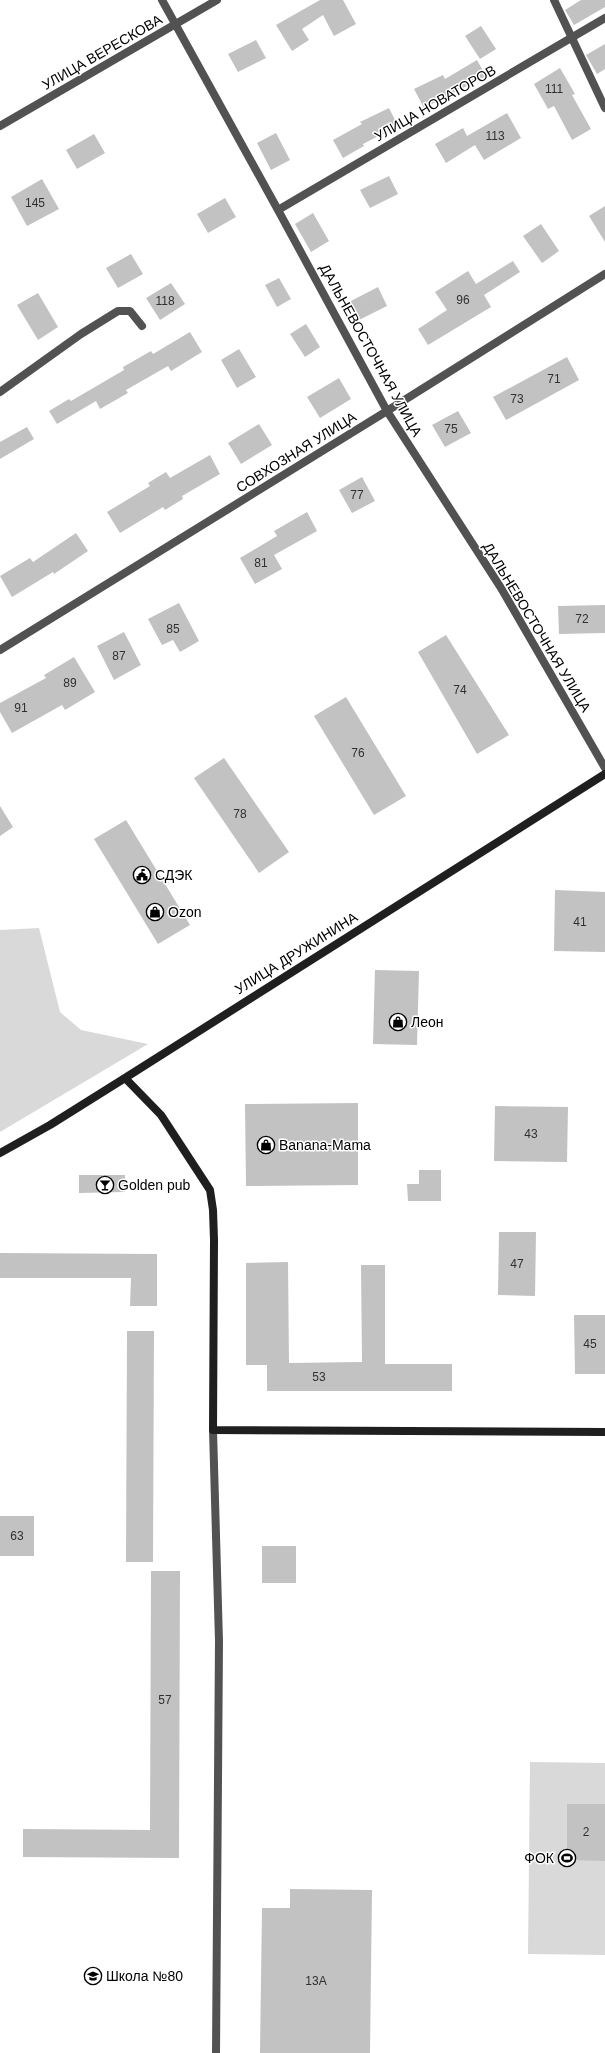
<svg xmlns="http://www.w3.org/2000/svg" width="605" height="2053" font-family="Arial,sans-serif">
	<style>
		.green { fill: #d9d9d9 }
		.building { fill: #c2c2c2 }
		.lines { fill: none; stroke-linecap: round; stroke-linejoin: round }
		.street { stroke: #525252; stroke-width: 8 }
		.secondary { stroke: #1f1f1f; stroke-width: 8 }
		.labels { text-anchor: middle; stroke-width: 3; stroke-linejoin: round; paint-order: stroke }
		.number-label { font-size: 12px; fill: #303030 }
		.street-label { font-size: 14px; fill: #000; stroke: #fff }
		.poi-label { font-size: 14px; fill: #000; stroke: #fff; text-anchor: start }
	</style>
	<rect width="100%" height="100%" fill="#fff"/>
	<!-- green -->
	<path class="green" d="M39 928 60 1012 81 1030 148 1044 0 1132V930Z
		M530 1762 605 1763V1955L528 1954Z"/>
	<!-- building -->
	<path class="building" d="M320 0H343L356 24 334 36 323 15 302 29 309 40 292 51 276 25Z
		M581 0H605V7L574 25 565 10Z
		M481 26 496 49 480 59 465 36Z
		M256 40 266 58 238 72 228 54Z
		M605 44V69L597 74 586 55Z
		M477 60 486 76 424 108 414 89 443 75 445 79Z
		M560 68 575 94 572 95 591 129 572 140 554 106 548 109 534 84Z
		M389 108 398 126 363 144 364 146 343 158 333 140 362 124 360 122Z
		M507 113 521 138 484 160 475 145 446 163 435 144 463 128 467 136Z
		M276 133 290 160 271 170 257 143Z
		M94 134 105 153 77 169 66 150Z
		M389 176 398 194 370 208 360 190Z
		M42 179 59 209 27 226 11 197Z
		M225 198 236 217 208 233 197 214Z
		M605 206V242L589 216Z
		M313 213 329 241 311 252 295 224Z
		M541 224 559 251 542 263 523 236Z
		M131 254 143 274 118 288 106 268Z
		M513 261 520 272 484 295 491 307 428 345 418 329 447 310 435 292 468 271 476 284Z
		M279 278 291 299 277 307 265 285Z
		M171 283 185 304 160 320 146 298Z
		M378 287 387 306 359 320 349 302Z
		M38 293 58 327 38 340 17 305Z
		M306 324 320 347 305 357 290 334Z
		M190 332 202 352 171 371 168 366 126 390 128 393 100 409 96 401 57 424 49 411 69 399 71 401 124 370 123 367 151 351 153 354Z
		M239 349 256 377 237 388 221 360Z
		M567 357 579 380 506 420 493 397Z
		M339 378 351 399 320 418 307 397Z
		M458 411 471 433 445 447 432 425Z
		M259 424 272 445 241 464 228 443Z
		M27 427 34 439 0 459V442Z
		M210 455 220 474 182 496 183 499 165 510 163 507 120 533 107 512 150 486 148 483 166 472 170 478Z
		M362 477 375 501 352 513 339 490Z
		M307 512 317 531 274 555 282 569 255 584 240 558 277 536 274 531Z
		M76 533 88 551 54 574 53 572 12 597 0 576 30 558 33 562Z
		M179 603 199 641 180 652 173 640 162 645 148 619Z
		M605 605V633L559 634 558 606Z
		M124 632 141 665 114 680 97 646Z
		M446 635 509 735 477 754 418 652Z
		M74 657 95 692 65 710 62 705 12 733 0 712V703L46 678 44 675Z
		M346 697 406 796 374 815 314 716Z
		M224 758 289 852 259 873 194 778Z
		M0 806 13 827 0 836Z
		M126 820 190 925 158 944 94 839Z
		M555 890 605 892V952L554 951Z
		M375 970 419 971 417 1045 373 1044Z
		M358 1103V1185L246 1186 245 1104Z
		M495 1106 568 1107 567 1162 494 1161Z
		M419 1170H441V1201H408L407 1184H419Z
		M79 1175H125V1192L79 1193Z
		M499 1232H536L535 1296 498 1295Z
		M0 1253 157 1254V1306H130L131 1278H0Z
		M288 1262 289 1363 362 1362 361 1265H385V1364H452V1391H267V1365H246V1263Z
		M574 1315H605V1374H575Z
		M127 1331H154L153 1562H126Z
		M0 1516H34V1556H0Z
		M262 1546H296V1583H262Z
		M151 1571H180L179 1858 23 1857V1829L150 1830Z
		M567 1804H605V1861L567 1860Z
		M290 1889 372 1890 370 2053H260L262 1908H290Z"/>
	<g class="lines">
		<!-- street -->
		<path class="street" d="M162 0 278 210 387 411 501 588 605 768
			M554 0 605 108
			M0 126 217 0
			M278 210 605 18
			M0 392 81 334 118 311H130L142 326
			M0 650 387 411 605 274
			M213 1430 219 1641 216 2053"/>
		<!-- secondary -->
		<path class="secondary" d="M125 1078 161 1115 210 1190 213 1210 214 1240 213 1430 605 1432
			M0 1153 50 1125 125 1078 605 774"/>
	</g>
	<!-- icons -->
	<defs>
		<symbol id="civic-ring" viewBox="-11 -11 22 22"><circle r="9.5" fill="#fff" stroke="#000" stroke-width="1.5"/><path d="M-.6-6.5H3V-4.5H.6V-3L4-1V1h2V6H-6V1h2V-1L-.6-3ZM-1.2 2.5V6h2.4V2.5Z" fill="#000"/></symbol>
		<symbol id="shop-ring" viewBox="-11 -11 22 22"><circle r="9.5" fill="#fff" stroke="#000" stroke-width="1.5"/><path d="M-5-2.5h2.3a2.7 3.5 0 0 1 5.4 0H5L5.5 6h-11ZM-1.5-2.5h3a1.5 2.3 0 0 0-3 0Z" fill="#000"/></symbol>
		<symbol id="bar-ring" viewBox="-11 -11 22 22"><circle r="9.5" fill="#fff" stroke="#000" stroke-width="1.5"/><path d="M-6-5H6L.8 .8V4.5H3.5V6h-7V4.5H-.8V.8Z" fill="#000"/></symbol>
		<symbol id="stadium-ring" viewBox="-11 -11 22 22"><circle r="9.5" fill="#fff" stroke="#000" stroke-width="1.5"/><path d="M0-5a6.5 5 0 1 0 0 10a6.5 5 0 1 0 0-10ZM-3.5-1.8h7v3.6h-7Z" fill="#000"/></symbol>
		<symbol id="school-ring" viewBox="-11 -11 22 22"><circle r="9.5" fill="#fff" stroke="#000" stroke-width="1.5"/><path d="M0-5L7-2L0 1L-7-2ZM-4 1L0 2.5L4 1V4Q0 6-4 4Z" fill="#000"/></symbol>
	</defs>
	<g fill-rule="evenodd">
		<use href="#civic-ring" x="132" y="865" width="20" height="20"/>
		<use href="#shop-ring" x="145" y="902" width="20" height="20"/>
		<use href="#shop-ring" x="388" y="1012" width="20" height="20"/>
		<use href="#shop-ring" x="256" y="1135" width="20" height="20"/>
		<use href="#bar-ring" x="95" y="1175" width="20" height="20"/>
		<use href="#stadium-ring" x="557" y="1848" width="20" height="20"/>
		<use href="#school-ring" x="83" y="1966" width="20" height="20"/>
	</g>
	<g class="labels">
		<!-- number labels -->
		<g class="number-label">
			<text x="554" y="93">111</text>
			<text x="495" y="140">113</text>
			<text x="35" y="207">145</text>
			<text x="463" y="304">96</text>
			<text x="165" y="305">118</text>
			<text x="554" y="383">71</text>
			<text x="517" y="403">73</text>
			<text x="451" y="433">75</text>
			<text x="357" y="499">77</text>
			<text x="261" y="567">81</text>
			<text x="582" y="623">72</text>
			<text x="173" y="633">85</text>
			<text x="119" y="660">87</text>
			<text x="70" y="687">89</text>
			<text x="460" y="694">74</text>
			<text x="21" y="712">91</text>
			<text x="358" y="757">76</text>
			<text x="240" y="818">78</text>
			<text x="580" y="926">41</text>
			<text x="531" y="1138">43</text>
			<text x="517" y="1268">47</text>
			<text x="590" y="1348">45</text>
			<text x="319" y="1381">53</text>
			<text x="17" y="1540">63</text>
			<text x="165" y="1704">57</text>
			<text x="586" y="1836">2</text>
			<text x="316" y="1985">13А</text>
		</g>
		<!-- street labels -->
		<g class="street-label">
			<text transform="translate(102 52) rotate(-30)" y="5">УЛИЦА ВЕРЕСКОВА</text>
			<text transform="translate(435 103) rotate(-30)" y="5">УЛИЦА НОВАТОРОВ</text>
			<text transform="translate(371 350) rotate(61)" y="5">ДАЛЬНЕВОСТОЧНАЯ УЛИЦА</text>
			<text transform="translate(296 452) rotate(-32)" y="5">СОВХОЗНАЯ УЛИЦА</text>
			<text transform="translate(537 627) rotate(59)" y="5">ДАЛЬНЕВОСТОЧНАЯ УЛИЦА</text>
			<text transform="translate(296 953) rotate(-32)" y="5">УЛИЦА ДРУЖИНИНА</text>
		</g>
		<!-- poi labels -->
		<g class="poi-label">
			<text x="155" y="880">СДЭК</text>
			<text x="168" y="917">Ozon</text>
			<text x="411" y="1027">Леон</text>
			<text x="279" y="1150">Banana-Mama</text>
			<text x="118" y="1190">Golden pub</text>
			<text x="554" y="1863" text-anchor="end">ФОК</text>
			<text x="106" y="1981">Школа №80</text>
		</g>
	</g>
</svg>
